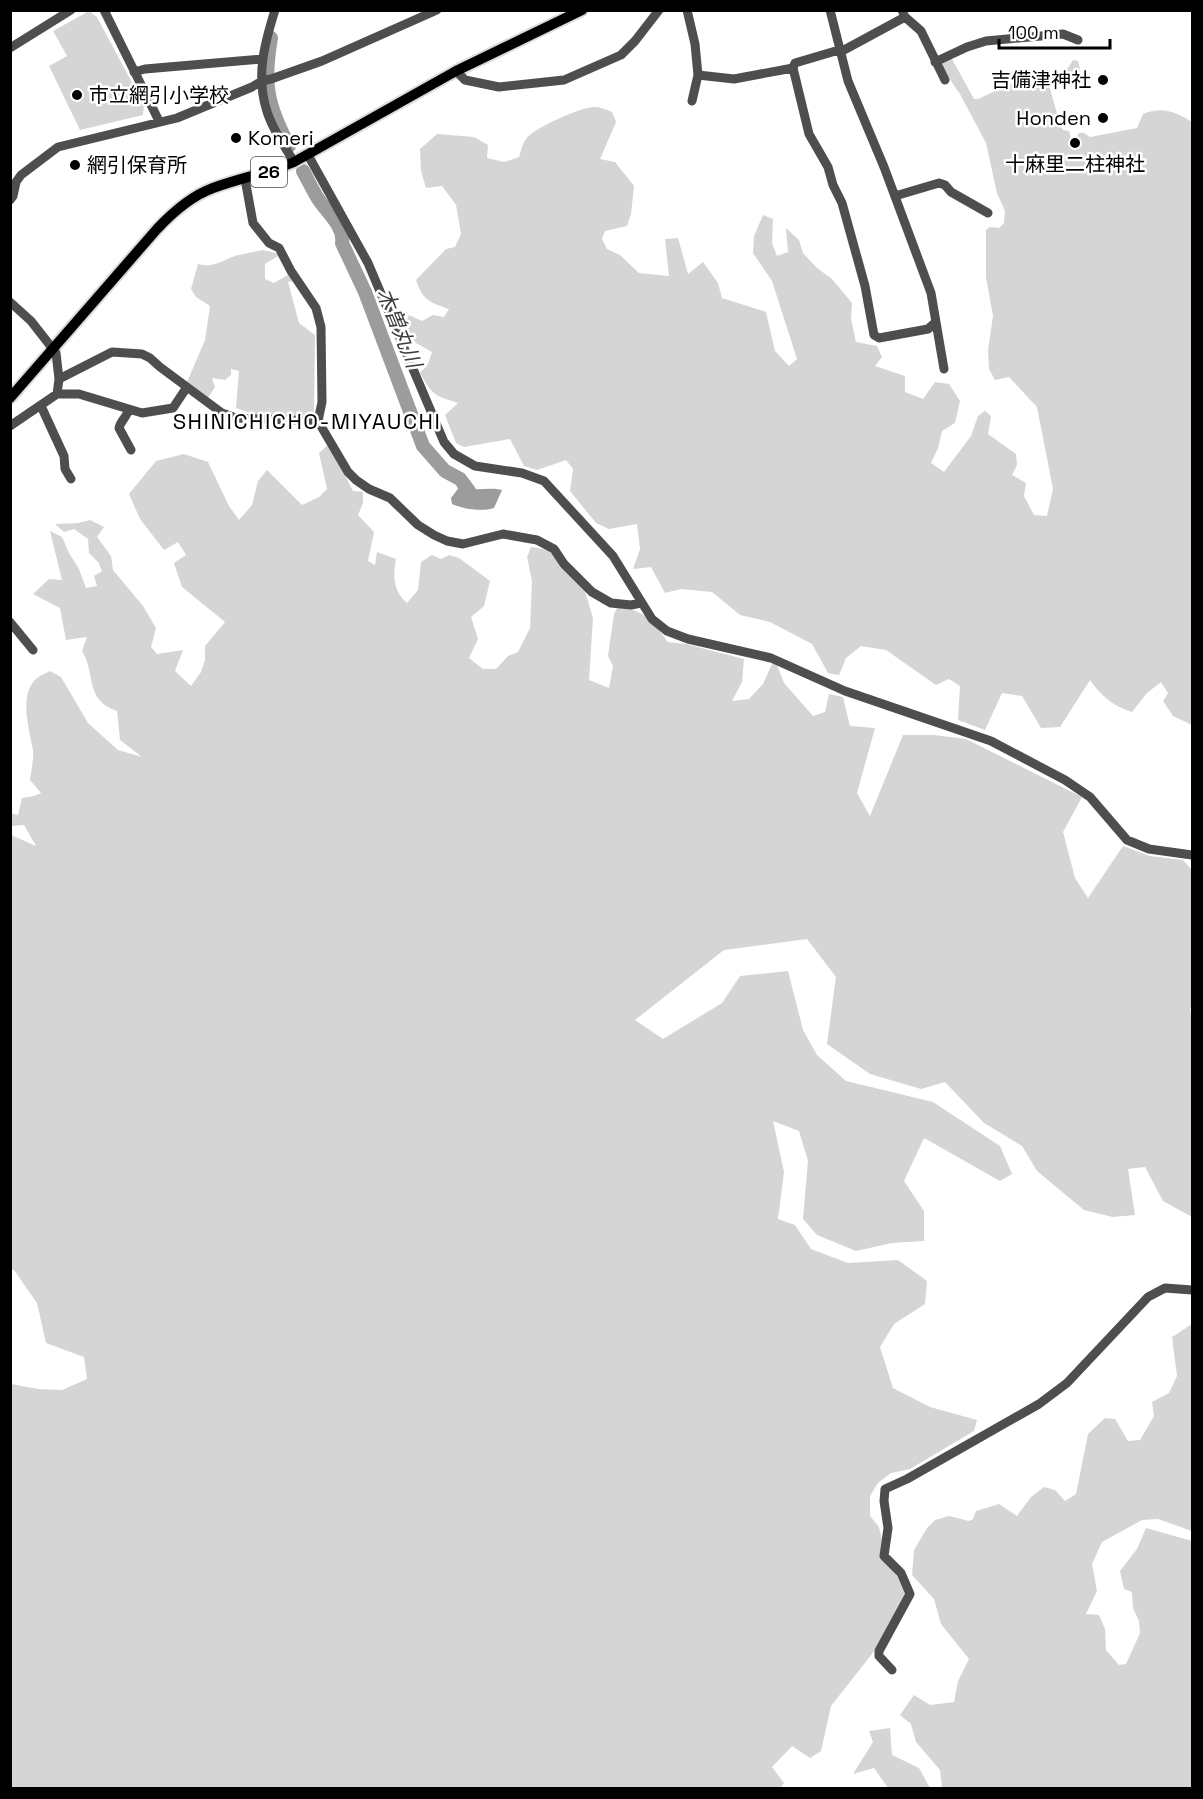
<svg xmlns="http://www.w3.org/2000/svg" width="1203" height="1799" font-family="'Space Grotesk','Noto Sans JP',sans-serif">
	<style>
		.green { fill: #d5d5d5 }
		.water { fill: #9c9c9c }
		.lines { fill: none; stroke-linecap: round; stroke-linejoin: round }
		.river { stroke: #9c9c9c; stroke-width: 14 }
		.major-casing { stroke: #dbdbdb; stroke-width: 14 }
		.minor { stroke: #4e4e4e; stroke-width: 9 }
		.major { stroke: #000; stroke-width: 10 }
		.poi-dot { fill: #000; stroke: #fff; stroke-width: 2 }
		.labels { text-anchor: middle; stroke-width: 5; stroke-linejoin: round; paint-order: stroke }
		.shield { fill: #fff; stroke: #4c4c4c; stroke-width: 1.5 }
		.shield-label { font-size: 18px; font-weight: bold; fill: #000 }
		.poi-label { font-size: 20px; fill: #000; stroke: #fff; text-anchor: start }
		.water-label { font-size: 21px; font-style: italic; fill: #3d3d3d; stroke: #fff }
		.quarter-label { font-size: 22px; letter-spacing: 1.5px; fill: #000; stroke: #fff }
	</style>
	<rect width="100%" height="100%" fill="#fff"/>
	<!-- green -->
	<path class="green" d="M89 11 97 17 144 105 143 115 80 130 49 66 67 56 53 31Z
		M949 58 952 59 974 99H978L1028 76 1041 75 1049 85 1060 124 1063 130 1069 131 1073 148 1079 146 1077 136 1079 133H1084L1090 137 1137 128 1143 114C1162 106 1176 112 1192 122V725L1173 716 1163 701 1168 693 1161 682 1147 693 1132 712C1113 706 1101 696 1090 680L1060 727 1041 728 1022 696 1002 693 985 730 958 720 960 686 949 679 936 685 886 650 861 646 846 658 839 675 828 673 812 644 770 622 740 615 712 592 681 589 665 593 651 567 633 569 640 549 637 524 609 529 596 523 570 491 573 469 566 460 537 470 524 466 510 439 464 447 456 443 445 415 458 403C434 395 433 396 420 373L428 364 432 352 416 343 404 327 409 315 422 321 433 315 444 317 449 309C431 303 422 300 416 280L446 249 455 247 461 234 456 205 442 186 426 188 421 171 420 149 437 134 474 137 488 145 487 158 504 162 519 157C521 152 522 144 526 139 532 129 581 107 594 107 600 107 606 109 612 112L616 122 600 159 615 162 634 186 631 214 627 226 605 231 602 239 607 249 620 255 639 273 669 276 665 239 678 238 688 274 703 262 718 283 722 298 766 312 775 351 789 366 797 359 772 281 753 253 754 236 763 215 773 219 772 243 777 256 788 252 786 228 799 240 803 253 817 268 832 279 852 303 851 319 856 342 877 346 882 357 875 366 905 376V392L923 399 935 382 949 384 960 401 955 423 942 431 938 448 931 463 944 472 971 436 978 416 985 411 991 416 988 434 1016 454 1017 465 1012 475 1026 483 1024 496 1034 515 1047 516 1053 489 1037 407 1009 377 995 380 989 369 988 350 993 316 986 277V230L990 227 999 228 1004 223 1005 211 997 193 986 143 960 94 940 65Z
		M1073 60 1078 61 1083 82 1081 85 1073 83 1066 85 1058 74 1068 68Z
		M263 250 276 253 278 256 265 264V279L274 283 288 275 293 281 288 282 299 323 315 335 314 415 311 417 256 415 236 408 239 371 231 369V375L225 380 212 378 215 387 208 398 187 382 205 340 210 306 196 297 191 289 198 264C214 268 221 261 235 256 244 253 254 252 263 250Z
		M329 444 353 491 363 492V503L358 515 374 532 368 561 375 565 377 552 396 559C393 576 393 591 407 603L418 590 421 562 432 555 441 559 449 555 459 558 490 581 484 606 471 617 478 639 469 658 483 669H496L508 656 518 652 530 628 532 581 527 557 531 547 549 550 584 588 593 618 589 680 609 688 613 666 608 656 614 614 617 608C643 607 654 623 668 642L686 644 744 659 742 682 732 701 749 699 763 684 772 664 777 665 784 683 813 716 825 712 829 694 843 697 850 726 875 728 857 793 870 816 903 735H934L966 739 1082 797 1063 832 1075 878 1088 898 1123 846 1150 856 1183 860 1192 870V1006L1190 1009 1192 1016V1217L1163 1201 1145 1167 1128 1169 1135 1215 1113 1217 1084 1210 1037 1171 1022 1146 984 1123 945 1082 921 1089 870 1074 827 1044 836 977 807 939 724 950 635 1020 663 1039 722 1003 740 976 788 971 803 1030 817 1055 846 1081 933 1102 1000 1146 1012 1174 1000 1181 924 1138 904 1181 924 1211V1241L892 1243 856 1251 817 1235 803 1219 808 1161 799 1131 773 1121 784 1172 778 1219 795 1225 811 1249 848 1263 898 1260 927 1281 925 1304 894 1324 880 1347 893 1388 930 1407 977 1420 974 1431 910 1469 891 1473 878 1483 870 1496V1516L879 1527 883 1545 906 1596 872 1654 831 1706 821 1751 810 1758 792 1746 772 1767 784 1783 780 1788H11V1384L38 1389 62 1390 87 1379 84 1357 46 1343 37 1303 14 1270 11 1269V835L36 846 24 825 11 826 10 813 18 815 22 798 34 796 41 793 30 780C31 771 34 760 33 751 30 731 19 699 34 681 38 676 45 674 50 671L61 677 88 723 118 750 142 757 120 740 117 711C84 700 96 673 82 651L87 637 66 640 60 608 33 594 49 579 62 580 50 531 62 537 69 553 79 569 86 588 97 586 94 576 102 571 98 562 89 553 88 539 74 529 64 532 55 524 78 523 90 520 104 527 97 537 111 556 113 570 143 606 156 628 151 647 157 654 183 650 175 671 191 686 201 672 205 660V646L225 622 182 587 174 563 186 555 178 542 164 550 140 519 129 494 156 461 184 454 208 462 229 506 239 520 252 505 258 481 267 470 302 505 319 497 327 489 319 453Z
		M1192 1324V1531L1158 1519 1142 1520 1102 1542 1092 1564 1097 1591 1086 1614 1099 1615 1105 1629 1106 1650 1119 1665 1126 1664 1140 1633 1139 1621 1133 1608 1132 1592 1124 1589 1120 1571 1137 1549 1146 1528 1192 1541V1788H942L940 1770 916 1742 911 1724 900 1715 914 1695 930 1705 954 1702 958 1681 969 1659 941 1624 934 1599 912 1575 914 1550 927 1528 935 1520 949 1516 969 1521 973 1519 976 1511 999 1504 1017 1516 1031 1497 1044 1487 1055 1490 1065 1501 1076 1494 1088 1434 1105 1418 1115 1419 1128 1441 1140 1440 1154 1416 1152 1402 1169 1393 1177 1376 1172 1337Z
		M890 1728 892 1755 919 1768 930 1788H888L874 1768 853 1774 873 1742 869 1731Z"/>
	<!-- water -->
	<path class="water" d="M460 486C475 493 488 486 502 490L494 508C482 512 463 509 452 504L451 498Z"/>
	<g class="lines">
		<!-- river -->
		<path class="river" d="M271 38C263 83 267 105 289 146
			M303 171C308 180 312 189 317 197 325 211 345 226 342 243L365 292 423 446 445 471 460 479 469 491"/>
		<defs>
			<path id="major" d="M10 398 157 229C173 212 191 196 213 188 240 178 268 173 294 162L456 71 582 10"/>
		</defs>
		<!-- major casing -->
		<use href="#major" class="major-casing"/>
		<!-- minor -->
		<path class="minor" d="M104 10 159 121
			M275 10C265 42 256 74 266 108 271 127 284 145 294 162
			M687 10 695 44 698 75 692 101
			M830 10 848 81 884 167 931 293 944 369
			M902 10 905 17 921 31 945 80
			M905 17 844 50H839L795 63 793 68 809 134 828 167 833 185 842 203 865 286 874 335 879 338 928 329 936 322
			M10 48 71 10
			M935 62 967 47 986 41 1063 34 1078 40
			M456 71 465 80 499 87 564 80 621 55 635 41 659 10
			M134 72 145 69 262 59
			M698 75 734 79 793 68
			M308 155 368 263 444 442 454 454 475 466 522 473 544 481 613 556 652 619 667 631 688 639 771 658 845 691 991 741 1065 780 1090 797 1127 840 1149 849 1192 855
			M245 179 253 223 269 243 279 248 291 271 316 308 321 327 322 402 318 421 348 472 356 480 369 489 390 498 418 525 434 535 447 541 463 544 503 534 537 540 554 549 564 564 592 592 611 603 631 605 641 603
			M895 196 939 183 945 185 951 192 988 213
			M10 200 13 196 16 182 21 175 58 147 177 118 252 87 262 81 271 79 322 61 437 10
			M10 302 31 321 56 353 59 379 57 394 10 426
			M59 379 112 352 142 354 150 358 160 367 222 413 236 418 318 421
			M57 394H79L142 413 173 408 187 387
			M41 406 64 456 65 469 71 479
			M129 409C127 417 121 420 119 428L131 450
			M10 622 33 650
			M892 1670 879 1656V1651L910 1594 901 1573 884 1556 888 1528 884 1501 885 1489 907 1479 1039 1404 1067 1383 1148 1297 1165 1288 1192 1290"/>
		<!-- major -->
		<use href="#major" class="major"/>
	</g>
	<!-- markers -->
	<g class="poi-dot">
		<circle cx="1103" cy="80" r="6"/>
		<circle cx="77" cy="95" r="6"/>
		<circle cx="1103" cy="118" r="6"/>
		<circle cx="236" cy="138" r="6"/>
		<circle cx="1075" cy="143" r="6"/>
		<circle cx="75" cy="165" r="6"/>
	</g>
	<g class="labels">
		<!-- shield labels -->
		<rect class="shield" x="251" y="157" width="36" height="30" rx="4.5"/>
		<g class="shield-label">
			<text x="269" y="178">26</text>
		</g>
		<!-- poi labels -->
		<g class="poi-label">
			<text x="1091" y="87" text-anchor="end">吉備津神社</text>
			<text x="89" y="102">市立網引小学校</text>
			<text x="1091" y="125" text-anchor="end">Honden</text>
			<text x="248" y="145">Komeri</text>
			<text x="1075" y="171" text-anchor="middle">十麻里二柱神社</text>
			<text x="87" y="172">網引保育所</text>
		</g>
		<!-- water labels -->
		<g class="water-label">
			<text transform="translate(399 328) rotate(68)" y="7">木曽丸川</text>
		</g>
		<!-- quarter labels -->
		<g class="quarter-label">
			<text x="307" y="429">SHINICHICHO-MIYAUCHI</text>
		</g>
	</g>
	<!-- border -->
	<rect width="1203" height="1799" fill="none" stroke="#000000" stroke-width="24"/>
	<!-- scale -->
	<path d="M999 39v9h111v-9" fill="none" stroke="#000000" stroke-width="3"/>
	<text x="1008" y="39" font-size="18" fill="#000000" stroke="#ffffff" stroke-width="4.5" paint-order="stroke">100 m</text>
</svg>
